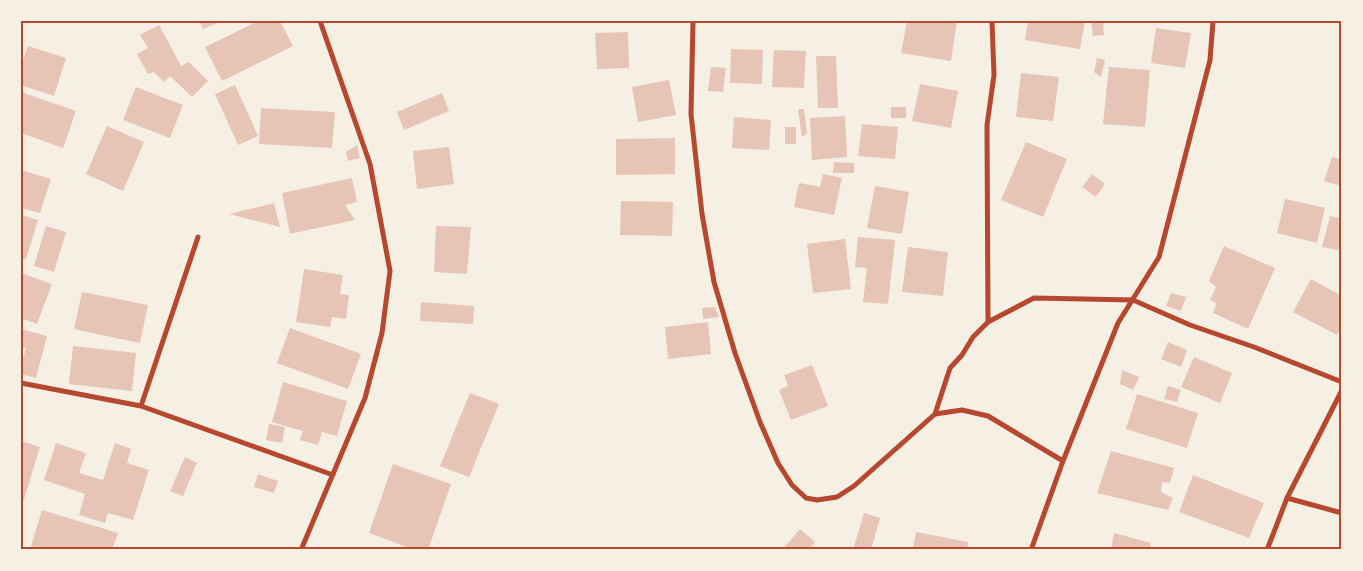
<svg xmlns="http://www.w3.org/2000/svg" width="1363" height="571" font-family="'Space Grotesk',sans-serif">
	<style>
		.building { fill: #e6c5b7 }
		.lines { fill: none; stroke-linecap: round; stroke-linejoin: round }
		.minor { stroke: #b5482f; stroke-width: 5 }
		.neatline { fill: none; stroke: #b5482f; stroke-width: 2 }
	</style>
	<rect width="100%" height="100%" fill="#f6efe4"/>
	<!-- building -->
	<path class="building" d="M200 21H222L203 29Z
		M258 21H280L293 46 222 81 205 47Z
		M907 21H957L951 61 901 53Z
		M1028 21H1085L1080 49 1025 40Z
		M1091 21H1103L1104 35 1093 36Z
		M159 25 181 66 189 62 208 81 192 97 170 76 164 82 154 72 148 74 137 54 148 48 140 35Z
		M1156 28 1191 33 1185 68 1151 63Z
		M628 32 629 68 597 69 595 33Z
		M28 46 66 58 54 96 21 85V65Z
		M731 49 763 50 762 84 730 83Z
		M774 50 806 51 804 88 772 87Z
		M816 56H836L838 108H818Z
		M1097 58 1105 60 1101 77 1094 72Z
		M711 67 726 68 723 92 708 91Z
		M1109 67 1150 70 1145 127 1103 124Z
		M1021 73 1059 77 1053 121 1016 117Z
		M669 80 676 115 638 122 632 87Z
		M920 84 958 91 951 128 912 121Z
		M235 85 258 136 238 145 215 94Z
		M136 87 183 105 170 138 123 120Z
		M21 92 76 111 63 148 21 133Z
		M442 93 449 111 404 130 397 112Z
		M891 107H906V118H891Z
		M261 108 335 112 332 148 259 144Z
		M798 109H804L807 133 802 137Z
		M845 116 847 157 812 160 810 118Z
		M734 117 771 120 769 150 732 148Z
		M862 124 898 127 895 159 858 156Z
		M107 126 144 142 123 191 86 174Z
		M785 127H796V144H785Z
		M675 138V174L616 175V139Z
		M1026 142 1067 159 1043 217 1001 200Z
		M357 145 360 158 348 161 346 152Z
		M449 147 454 184 417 189 413 151Z
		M1332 157 1342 160V186L1324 181Z
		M834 162 854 163V173H833Z
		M21 170 51 179 40 213 21 208Z
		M823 174 842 178 834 215 794 207 799 183 820 187Z
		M1092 174 1105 184 1096 197 1082 187Z
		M352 178 357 202 345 205 355 220 290 234 282 193Z
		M875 186 909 192 902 234 867 228Z
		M1285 199 1325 208 1317 243 1277 233Z
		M621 201 673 202 672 236 620 235Z
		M274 203 280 227 229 214Z
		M21 215 38 220 26 259 21 258Z
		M1330 216 1342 219V251L1322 247Z
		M46 226 66 232 54 272 34 266Z
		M436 226 471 227 467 274 434 272Z
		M858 237 895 240 888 304 863 302 867 268 855 267Z
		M845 239 851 289 813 293 807 244Z
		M1224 246 1275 268 1248 329 1213 313 1217 303 1210 300 1216 287 1209 281Z
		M908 247 948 252 943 296 902 292Z
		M304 269 343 275 340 294 349 295 346 319 332 317 330 327 296 322Z
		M21 273 52 284 37 324 21 318Z
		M1311 279 1342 296V326L1337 335 1293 312Z
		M82 292 148 305 140 343 74 329Z
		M1171 293 1186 297 1181 311 1166 306Z
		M421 302 474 306 473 324 420 321Z
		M715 307 719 317 703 319 702 308Z
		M708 322 711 354 668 359 665 327Z
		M290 328 361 354 348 389 277 363Z
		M21 329 47 336 36 378 21 374V366L26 348 21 347Z
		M1168 342 1187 350 1181 367 1161 359Z
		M73 346 136 353 132 391 69 384Z
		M1194 357 1232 373 1220 403 1181 387Z
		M812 365 828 406 791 420 779 390 788 386 784 375Z
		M1122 370 1139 377 1133 390 1120 384Z
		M283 382 347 401 337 436 322 432 318 445 300 440 303 431 272 422Z
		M1168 386 1181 390 1177 402 1164 399Z
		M470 393 499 404 469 477 440 466Z
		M1137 394 1198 413 1187 448 1126 429Z
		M269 424 285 427 282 443 266 440Z
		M21 441 40 447 22 506H21Z
		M56 443 86 453 79 473 103 480 115 443 131 449 127 463 149 470 133 520 108 513 105 523 79 515 85 494 44 480Z
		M1111 451 1174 468 1170 483 1162 482 1161 492 1173 498 1168 510 1097 493Z
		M185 457 197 463 183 496 170 491Z
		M393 464 451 484 428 550H415L369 533Z
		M258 474 278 481 274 493 254 487Z
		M1193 475 1264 503 1249 538 1179 512Z
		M42 510 118 533 112 550H44L31 546Z
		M864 513 880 518 871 550H853Z
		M800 529 815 542 808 550H782Z
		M916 532 968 542 967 550H913Z
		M1114 533 1151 543 1149 550H1111Z"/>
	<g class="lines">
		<!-- minor -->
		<path class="minor" d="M693 21 691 114 702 214 714 282 735 353 760 422 778 463 792 485 806 498 817 500 837 497 854 486 935 414 962 410 988 416 1063 461
			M988 322 987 125 994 75 992 21
			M21 383 141 406 333 475
			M141 406 198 237
			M935 414 950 368 962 355 973 337 988 322 1034 298 1133 300 1190 325 1254 347 1342 382
			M1287 498 1342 513
			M301 550 365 398 382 333 390 271 370 164 320 21
			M1031 550 1063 461 1118 323 1159 257 1210 60 1213 21
			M1267 550 1287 498 1342 390"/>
	</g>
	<!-- border -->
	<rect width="1363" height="571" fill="none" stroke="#f6efe4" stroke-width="45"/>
	<rect x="22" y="22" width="1318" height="526" class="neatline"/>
</svg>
